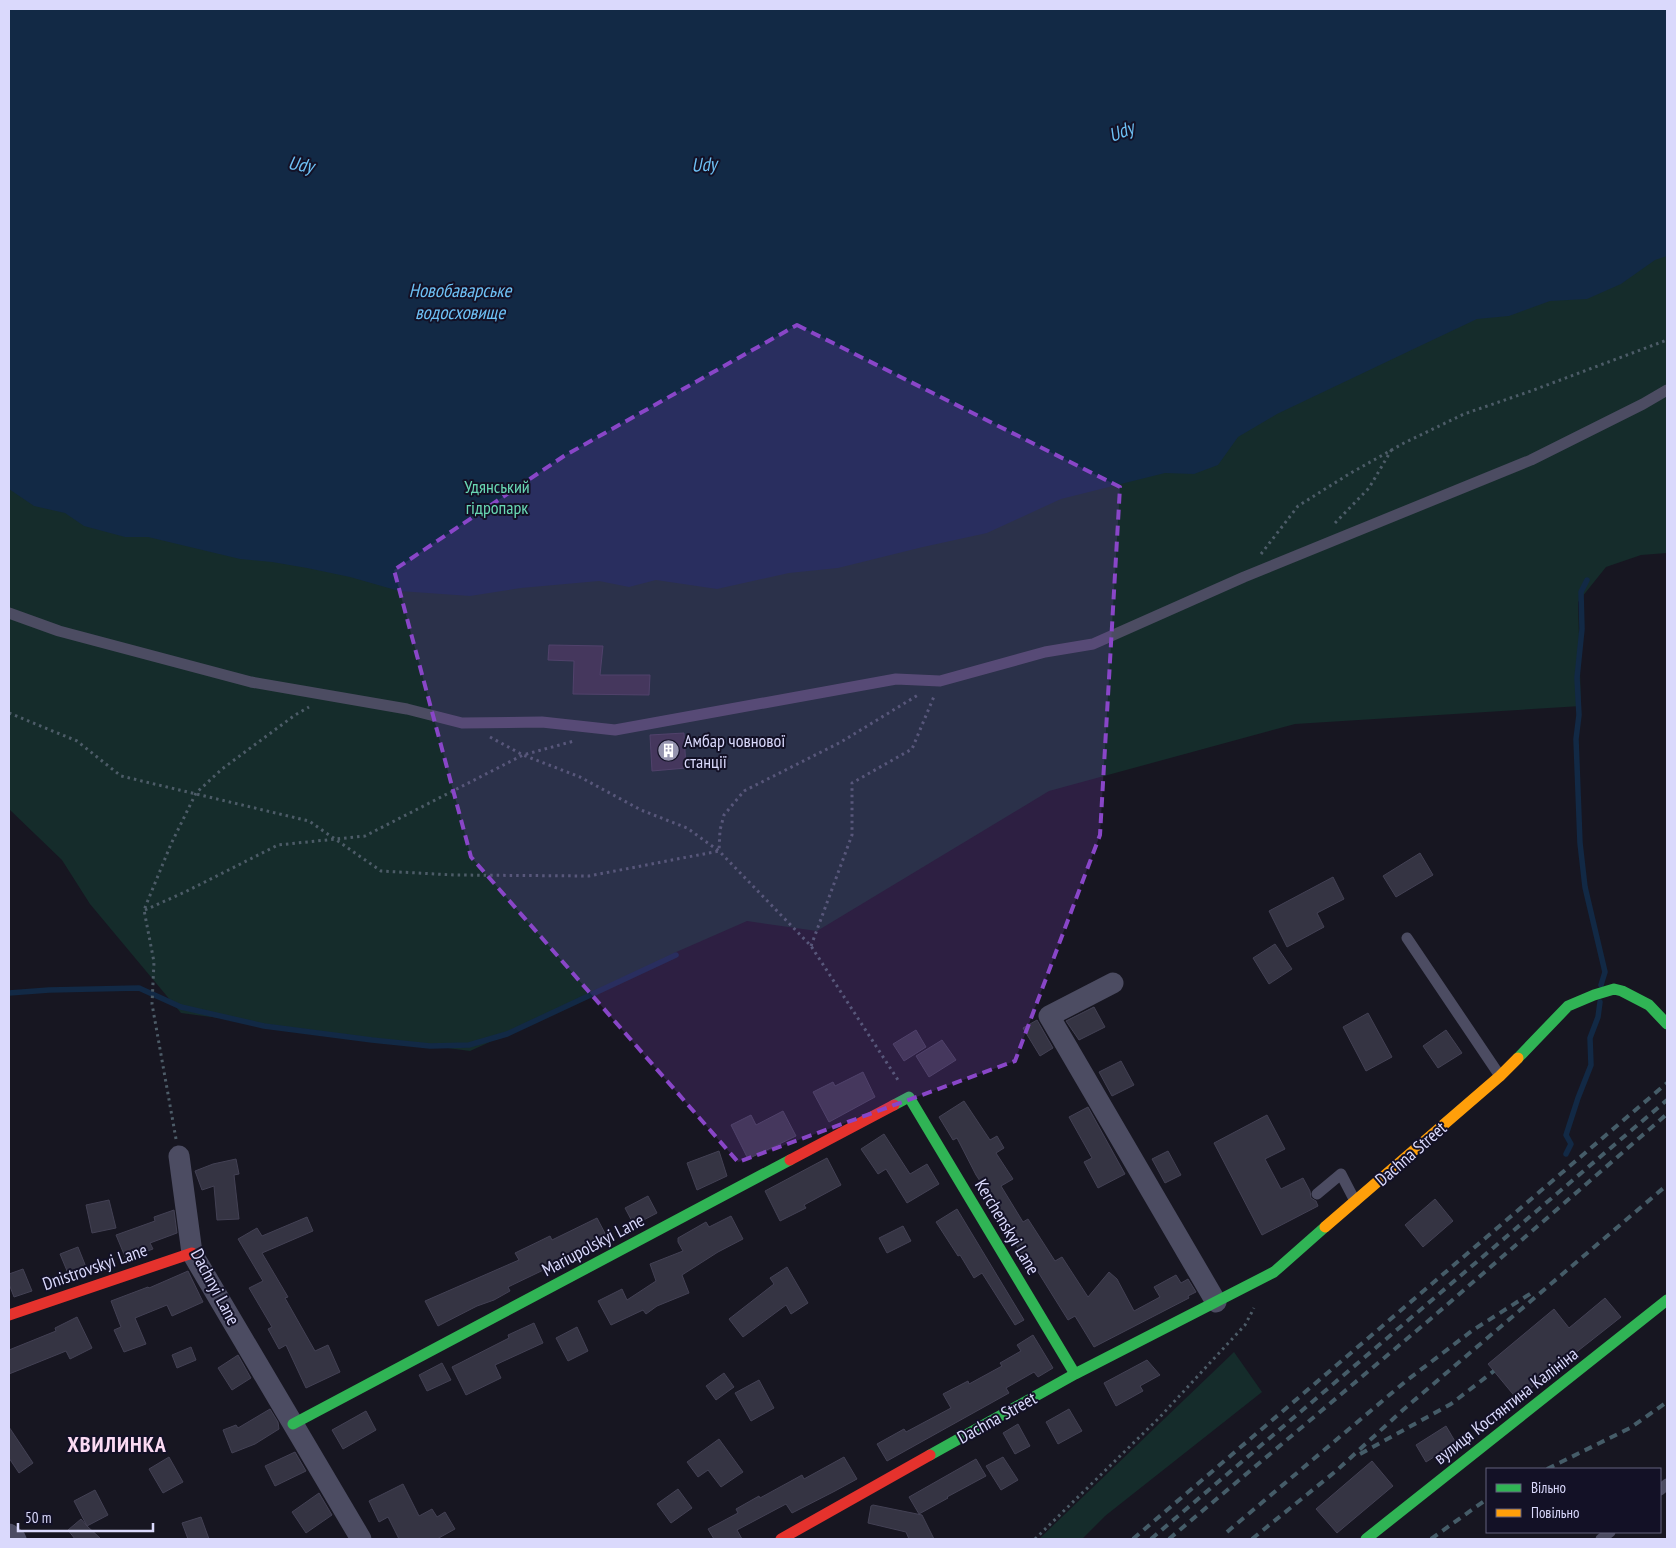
<svg xmlns="http://www.w3.org/2000/svg" width="1676" height="1548" font-family="'PT Sans Narrow',sans-serif">
	<style>
		.green { fill: #152c2b }
		.water { fill: #122945 }
		.lines { fill: none; stroke-linecap: round; stroke-linejoin: round }
		.stream { stroke: #122945; stroke-width: 5.5 }
		.building { fill: #353443; stroke: #434154 }
		.path { stroke: #4d5c68; stroke-width: 3; stroke-dasharray: 2.5 4; stroke-linecap: butt }
		.lane { stroke: #4c4c62; stroke-width: 11 }
		.street { stroke: #4c4c62; stroke-width: 21 }
		.fast { stroke: #30b455; stroke-width: 11 }
		.slow { stroke: #ff9f0a; stroke-width: 11 }
		.jam { stroke: #e5322d; stroke-width: 11 }
		.rail { stroke: #455c68; stroke-width: 4; stroke-dasharray: 8 6; stroke-linecap: butt }
		.marked { fill: #8946c8; fill-opacity: 0.2; stroke: #8946c8; stroke-width: 4; stroke-dasharray: 10 6; stroke-linejoin: round }
		.labels { text-anchor: middle; stroke-width: 4; stroke-linejoin: round; paint-order: stroke }
		.park-label { font-size: 18px; fill: #69d8b4; stroke: #131126 }
		.poi-label { font-size: 18px; fill: #dad9fc; stroke: #131126; text-anchor: start }
		.street-label { font-size: 18px; fill: #dad9fc; stroke: #131126 }
		.water-label { font-size: 19px; font-style: italic; fill: #6ec1f5; stroke: #131126 }
		.district-label { font-size: 22px; font-weight: bold; letter-spacing: 1px; fill: #fcdbf3; stroke: #131126 }
	</style>
	<rect width="100%" height="100%" fill="#171621"/>
	<!-- green -->
	<path class="green" d="M9 9H1667V553L1641 555 1606 567 1578 602 1581 706 1295 724 1049 791 817 931 747 921 674 953 676 957 470 1051 181 1013 90 904 62 860 9 809Z
		M1234 1352 1262 1392 1105 1516 1082 1539H1039Z"/>
	<!-- water -->
	<path class="water" d="M9 9H1667V256L1655 260 1621 284 1587 299 1550 301 1509 316 1477 319 1422 345 1277 414 1238 437 1218 465 1194 474 1165 473 1061 499 987 533 923 547 838 568 789 573 717 589 656 580 629 587 599 581 521 588 470 596 399 591 350 577 307 568 272 562 240 559 148 537H125L84 526 65 513 34 506 9 489Z"/>
	<g class="lines">
		<!-- stream -->
		<path class="stream" d="M1587 580 1581 592 1582 629 1577 678 1579 715 1576 739 1580 843 1585 887 1605 972 1601 985
			M9 993 49 990 139 988 181 1007 264 1026 372 1040 430 1046 469 1045 507 1034 676 955
			M1566 1154 1571 1144 1566 1135 1578 1098 1591 1065 1590 1038 1598 1017 1600 1002"/>
	</g>
	<!-- building -->
	<path class="building" d="M549 645 603 646 600 675H650L649 695 573 694 574 661 548 660Z
		M684 733 686 768 652 771 650 735Z
		M1420 853 1433 875 1396 897 1383 876Z
		M1333 877 1344 899 1317 913 1324 927 1287 947 1269 911Z
		M1275 944 1292 969 1269 984 1253 958Z
		M1094 1007 1105 1027 1079 1040 1066 1021Z
		M1368 1013 1392 1057 1366 1071 1343 1027Z
		M1037 1020 1053 1048 1040 1056 1023 1028Z
		M916 1030 926 1047 904 1061 893 1044Z
		M1446 1030 1462 1053 1438 1068 1423 1046Z
		M942 1040 956 1060 929 1077 916 1056Z
		M1121 1061 1134 1085 1112 1096 1099 1072Z
		M863 1072 875 1097 829 1122 813 1092 833 1082 835 1086Z
		M964 1101 990 1140 997 1136 1004 1148 996 1153 1013 1179 1001 1186 1023 1222 1028 1219 1055 1261 1062 1257 1088 1297 1109 1272 1117 1279 1134 1311 1160 1297 1154 1287 1176 1275 1181 1283 1188 1279 1196 1292 1188 1296 1189 1298 1094 1347 1075 1316 1068 1320 1028 1256 1024 1258 989 1200 992 1199 976 1175 957 1138 953 1140 939 1117Z
		M1088 1107 1125 1174 1098 1188 1084 1162 1092 1158 1069 1117Z
		M783 1111 796 1136 748 1159 731 1125 751 1115 756 1125Z
		M1267 1115 1285 1149 1265 1159 1281 1189 1303 1178 1310 1191 1311 1198 1316 1201 1318 1206 1262 1235 1214 1143Z
		M884 1134 910 1174 927 1164 939 1184 907 1203 886 1169 878 1174 861 1149Z
		M719 1151 727 1176 697 1190 687 1163Z
		M1168 1151 1181 1175 1165 1183 1152 1159Z
		M827 1158 841 1185 804 1205 806 1208 780 1221 765 1191Z
		M236 1159 239 1174 234 1175 239 1219 217 1220 214 1186 202 1190 195 1171 213 1164Z
		M648 1196 657 1213 634 1225 625 1208Z
		M1435 1199 1453 1221 1423 1247 1405 1225Z
		M109 1200 116 1228 92 1233 86 1205Z
		M957 1209 1024 1320 1015 1325 982 1273 974 1278 960 1255 958 1256 936 1222Z
		M174 1210 177 1233 150 1243 153 1249 126 1259 116 1235 155 1221 154 1217Z
		M731 1216 743 1239 718 1252 682 1275 689 1293 657 1306 646 1314 643 1310 611 1325 598 1301 622 1289 627 1300 656 1281 650 1264 683 1251 678 1242V1238L706 1222 709 1227Z
		M307 1217 313 1231 262 1253 288 1297 285 1298 315 1351 328 1345 340 1372 306 1388 286 1345 279 1349 268 1329 272 1327 249 1288 263 1281 238 1239 257 1228 262 1236Z
		M597 1218 608 1239 508 1287 510 1291 494 1300 477 1306 438 1326 425 1301 519 1260 515 1253 550 1236 552 1240Z
		M903 1226 911 1241 887 1253 879 1238Z
		M78 1247 88 1272 70 1278 60 1254Z
		M787 1267 808 1303 791 1314 786 1305 743 1337 729 1319 774 1284 770 1278Z
		M23 1269 32 1291 14 1297 9 1284V1274Z
		M188 1271 203 1302 172 1316 167 1305 135 1318 146 1344 124 1352 114 1330 121 1327 111 1301 148 1287 149 1288Z
		M1605 1298 1621 1317 1517 1399 1488 1364 1554 1309 1569 1328Z
		M77 1317 92 1348 70 1359 66 1351 9 1374V1350L56 1331 55 1328Z
		M534 1323 543 1343 495 1365 501 1378 466 1395 452 1367 509 1338 508 1335Z
		M577 1327 588 1351 568 1361 556 1338Z
		M1033 1335 1053 1368 1038 1377 1034 1372 1006 1388 1009 1393 887 1461 877 1444 904 1429 906 1432 951 1408 943 1394 968 1381 969 1384 1002 1366 1000 1363 1021 1351 1017 1345Z
		M191 1347 196 1360 177 1368 172 1355Z
		M238 1355 251 1378 232 1390 218 1368Z
		M1147 1360 1160 1375 1140 1386 1143 1391 1116 1406 1104 1383Z
		M442 1363 451 1380 427 1391 419 1375Z
		M724 1373 734 1387 716 1400 706 1386Z
		M759 1380 774 1408 751 1421 735 1393Z
		M270 1409 278 1422 279 1429 255 1444 232 1453 223 1430 236 1425 238 1428Z
		M1069 1409 1082 1431 1058 1444 1046 1422Z
		M366 1411 376 1430 343 1449 332 1430Z
		M1018 1424 1030 1446 1015 1454 1003 1433Z
		M1446 1426 1456 1443 1426 1462 1416 1445Z
		M9 1427 33 1463 19 1473 9 1458Z
		M719 1439 743 1472 721 1487 708 1470 698 1477 687 1462Z
		M295 1452 306 1471 275 1486 265 1466Z
		M169 1457 183 1482 163 1493 149 1469Z
		M844 1457 857 1479 835 1491 792 1513 786 1504 737 1530 742 1539H714L708 1529 738 1513 736 1509 759 1496 760 1498 802 1475 804 1479Z
		M1003 1457 1018 1480 1001 1490 986 1466Z
		M976 1459 986 1476 947 1497 948 1498 919 1514 909 1497Z
		M1372 1461 1393 1486 1337 1533 1316 1509Z
		M403 1484 419 1516 432 1509 437 1517 445 1512 455 1529 437 1539H399L388 1517 379 1522 369 1501Z
		M678 1489 692 1508 671 1523 657 1504Z
		M95 1490 108 1515 87 1526 74 1501Z
		M319 1493 332 1515 306 1533 292 1512Z
		M873 1505 922 1515 934 1539H909L906 1532 868 1523 871 1506Z
		M201 1517 209 1539H188L182 1523Z
		M81 1519 87 1526 101 1539H75L68 1530Z"/>
	<g class="lines">
		<!-- path -->
		<path class="path" d="M1335 523 1369 488 1392 449
			M1261 554 1298 506 1349 474 1404 443 1464 414 1531 391 1667 340
			M9 713 77 741 121 776 309 821 381 871 454 875 589 876 719 851 720 830 724 815 744 791 841 742 918 695
			M490 737 523 755 580 777 641 810 687 828 719 851 811 946 898 1080
			M145 910 185 892 278 845 365 836 523 755 574 741
			M811 946 852 835V783L912 749 935 694
			M176 1139 152 1004 154 962 144 910 171 844 196 793 222 769 295 715 309 707
			M1035 1539 1159 1418 1245 1325 1254 1308"/>
		<!-- lane -->
		<path class="lane" d="M9 613 59 631 251 682 407 709 462 723 542 722 615 730 896 679 940 681 1045 652 1093 644 1244 577 1531 460 1643 404 1667 390
			M1407 938 1500 1076
			M1317 1194 1341 1174 1355 1201
			M1660 1490 1667 1484
			M1601 1539 1610 1532"/>
		<!-- street -->
		<path class="street" d="M1113 983 1049 1016 1216 1302
			M179 1156 192 1253 361 1539
			M9 1534 16 1539"/>
		<!-- fast -->
		<path class="fast" d="M1518 1058 1568 1006 1594 995 1614 989 1622 991 1649 1005 1667 1024
			M894 1105 909 1097 1075 1374
			M293 1424 790 1160
			M930 1455 1075 1374 1274 1272 1325 1227
			M1366 1539 1667 1300"/>
		<!-- slow -->
		<path class="slow" d="M1325 1227 1500 1076 1518 1058"/>
		<!-- jam -->
		<path class="jam" d="M790 1160 894 1105
			M9 1315 192 1253
			M781 1539 930 1455"/>
		<!-- rail -->
		<path class="rail" d="M1360 1454 1451 1404 1494 1371
			M1547 1469 1630 1428 1667 1402
			M1227 1532 1406 1381 1473 1330 1533 1292
			M1133 1539 1667 1083
			M1151 1539 1667 1100
			M1169 1539 1434 1316 1667 1114
			M1252 1539 1336 1471 1404 1409 1667 1185
			M1431 1539 1487 1499"/>
	</g>
	<!-- marked area -->
	<path class="marked" d="M797 325 1120 487 1100 835 1015 1061 738 1162 471 857 394 570 564 456Z"/>
	<!-- icons -->
	<defs>
		<symbol id="building-disc" viewBox="-11 -11 22 22"><circle r="9.5" fill="#9695af" stroke="#131126"/><path d="M-4-6H4V6H1V3H-1V6H-4ZM-2.5-4.3h1.7v1.8h-1.7ZM.8-4.3h1.7v1.8H.8ZM-2.5-1h1.7V.8h-1.7ZM.8-1h1.7V.8H.8Z" fill="#fff"/></symbol>
	</defs>
	<g fill-rule="evenodd">
		<use href="#building-disc" x="656" y="738" width="25" height="25"/>
	</g>
	<g class="labels">
		<!-- park labels -->
		<g class="park-label">
			<text x="497" y="493">Удянський<tspan x="497" dy="21">гідропарк</tspan></text>
		</g>
		<!-- poi labels -->
		<g class="poi-label">
			<text x="684" y="747">Амбар човнової<tspan x="684" dy="21">станції</tspan></text>
		</g>
		<!-- street labels -->
		<g class="street-label">
			<text transform="translate(1411 1154) rotate(-41)" y="6">Dachna Street</text>
			<text transform="translate(1007 1227) rotate(59)" y="6">Kerchenskyi Lane</text>
			<text transform="translate(593 1245) rotate(-28)" y="6">Mariupolskyi Lane</text>
			<text transform="translate(95 1267) rotate(-19)" y="6">Dnistrovskyi Lane</text>
			<text transform="translate(215 1287) rotate(62)" y="6">Dachnyi Lane</text>
			<text transform="translate(1506 1406) rotate(-38)" y="6">вулиця Костянтина Калініна</text>
			<text transform="translate(997 1418) rotate(-29)" y="6">Dachna Street</text>
		</g>
		<!-- water labels -->
		<g class="water-label">
			<text transform="translate(1121 131) rotate(-22)" y="7">Udy</text>
			<text transform="translate(301 164) rotate(10)" y="7">Udy</text>
			<text transform="translate(704 164) rotate(-3)" y="7">Udy</text>
			<text x="460" y="297">Новобаварське<tspan x="460" dy="22">водосховище</tspan></text>
		</g>
		<!-- district labels -->
		<g class="district-label">
			<text x="117" y="1452">ХВИЛИНКА</text>
		</g>
	</g>
	<!-- border -->
	<rect width="1676" height="1548" fill="none" stroke="#dad9fc" stroke-width="20"/>
	<!-- legend -->
	<rect x="1486" y="1468" width="175" height="65" fill="#131126" stroke="#63617c"/>
	<rect x="1496" y="1484" width="25" height="8" fill="#30b455" stroke="#63617c"/>
	<text x="1531" y="1493" font-size="15" fill="#dad9fc">Вільно</text>
	<rect x="1496" y="1509" width="25" height="8" fill="#ff9f0a" stroke="#63617c"/>
	<text x="1531" y="1518" font-size="15" fill="#dad9fc">Повільно</text>
	<!-- scale -->
	<path d="M18 1523v8h135v-8" fill="none" stroke="#dad9fc" stroke-width="2.5"/>
	<text x="25" y="1523" font-size="15" fill="#dad9fc" stroke="#131126" stroke-width="4" paint-order="stroke">50 m</text>
</svg>
